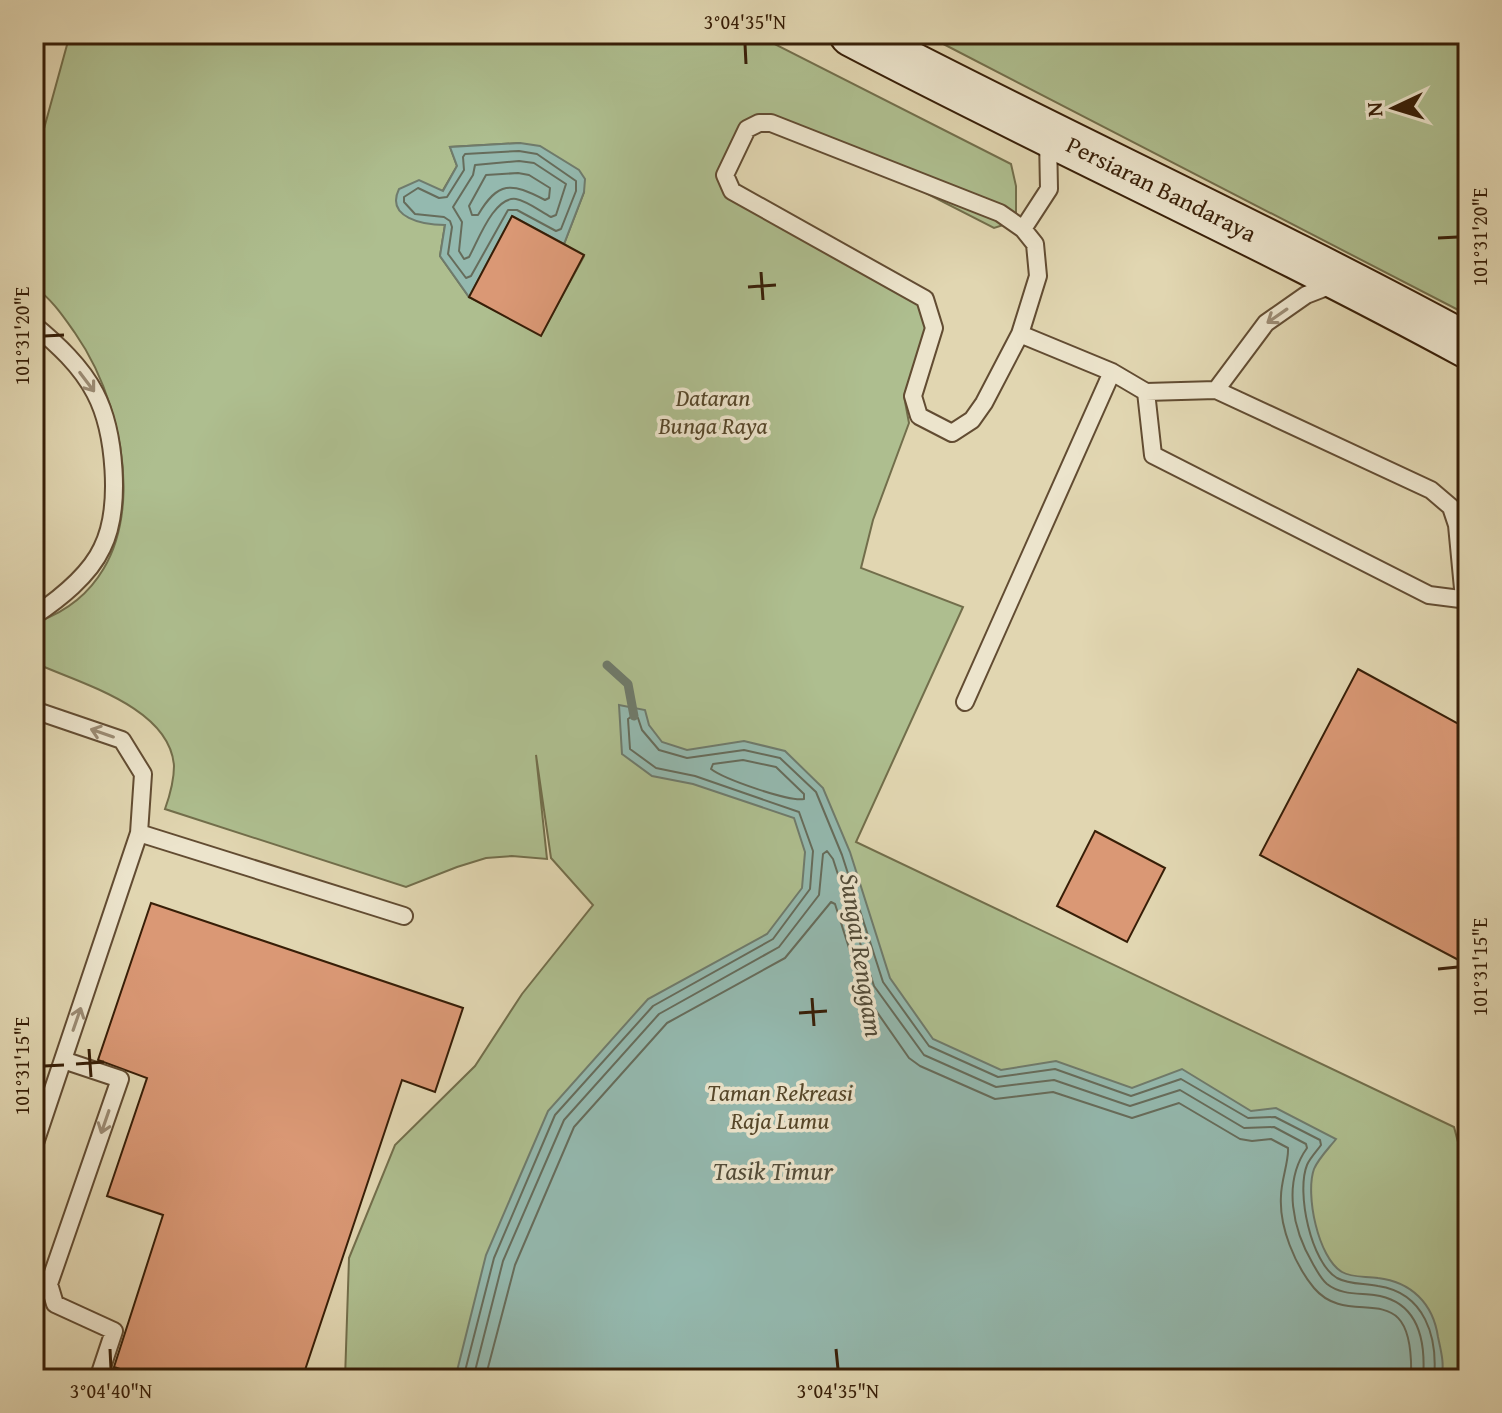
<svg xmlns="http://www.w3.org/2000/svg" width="1502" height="1413" font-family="'Gentium Book Plus',serif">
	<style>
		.green { fill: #aebe8f; stroke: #726e4b; stroke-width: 2; fill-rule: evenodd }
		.water { fill: #94b9af; stroke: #6f7b6c; stroke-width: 2 }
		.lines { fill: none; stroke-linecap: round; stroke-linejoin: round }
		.shore { stroke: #666c5b; stroke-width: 2 }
		.stream { stroke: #6f7b6c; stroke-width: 9 }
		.building { fill: #da9875; stroke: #371e07; stroke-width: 2 }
		.lane-casing { stroke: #624c32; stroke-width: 20 }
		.secondary-casing { stroke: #371e07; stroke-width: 48 }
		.lane { stroke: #ece4cc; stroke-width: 16 }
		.secondary { stroke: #ece4cc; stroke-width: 44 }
		.oneway { stroke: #9b8b73 }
		.ticks { fill: none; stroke: #371e07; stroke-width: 3 }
		.labels { text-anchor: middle; stroke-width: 7; stroke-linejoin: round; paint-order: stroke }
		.street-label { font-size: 24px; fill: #371e07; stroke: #ece4cc }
		.park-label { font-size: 24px; font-style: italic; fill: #554629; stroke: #ece4cc }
		.water-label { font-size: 26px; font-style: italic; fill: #534c39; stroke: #ece4cc }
		.neatline { fill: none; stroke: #371e07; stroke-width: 3 }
		.ticks-label { font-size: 20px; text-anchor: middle; fill: #371e07 }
	</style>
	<rect width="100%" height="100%" fill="#e1d6b1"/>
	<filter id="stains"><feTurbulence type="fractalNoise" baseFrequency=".0025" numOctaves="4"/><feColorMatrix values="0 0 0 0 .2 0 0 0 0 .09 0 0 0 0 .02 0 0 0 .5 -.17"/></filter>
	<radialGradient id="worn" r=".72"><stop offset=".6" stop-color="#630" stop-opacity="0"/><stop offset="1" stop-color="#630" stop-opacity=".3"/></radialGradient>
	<!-- green -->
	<path class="green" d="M70 34H755L1011 164 1016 186V221L994 228 779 118 744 124 720 175 920 304 926 329 904 396 909 423 873 520 861 568 963 607 856 842 1454 1127 1468 1180V1379H345L349 1258 395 1145 475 1066 522 994 593 905 551 858 536 755 547 859 512 856 486 858 457 867 406 887 165 809C170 795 174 781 174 766 170 707 79 683 35 663L40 621C158 577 133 416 75 333 63 316 51 298 34 287V165ZM520 143 584 192 564 244 584 256 541 335 469 297 440 256 445 225 442 192 457 166 450 147Z
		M924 34H1468V315Z"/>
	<!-- water -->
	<path class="water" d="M520 143 540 146 579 170 585 179 584 192 564 244 512 216 469 297 440 256 445 225C424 225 385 218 399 189L419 180 443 191 457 166 450 147Z
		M619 705 645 710 649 725 662 742 687 750 744 741 785 751 823 788 850 852 890 978 933 1039 1001 1070 1056 1061 1132 1088 1182 1069 1251 1111 1276 1108 1336 1139C1329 1148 1318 1159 1314 1169 1305 1194 1318 1258 1342 1272 1352 1278 1366 1276 1378 1278 1411 1282 1433 1303 1438 1337 1441 1351 1445 1365 1441 1379H455L486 1255 548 1111 648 999 767 934 802 888 805 852 794 818 693 784 652 776 622 754Z"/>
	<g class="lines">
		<!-- shore -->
		<path class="shore" d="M519 151 537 154 576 181V191L561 229 556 231 517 210H508L471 276 466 278 448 254 452 227 450 221 444 217 415 214 404 202V197L418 188 439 198 447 197 464 170 463 157 465 154Z
			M519 161 534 163 566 184 556 215 551 217C540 211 527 201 516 199 494 196 478 241 469 257L464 259 459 251 462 222 453 207 473 175 475 165Z
			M518 173 529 175 550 188 549 198 545 200C511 182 498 181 478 215H472L469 206 486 175Z
			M743 760 776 767 804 794V799C789 802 724 779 711 769L713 764Z
			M463 1379 494 1258 555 1115 653 1006 773 939 810 889 813 851 799 812 695 776 656 768 630 749 628 719 632 716 638 718 642 730 659 750 687 758 744 750 780 758 816 792 842 855 883 982 929 1046 998 1077 1055 1069 1131 1096 1181 1079 1248 1118 1275 1117 1320 1140 1321 1145C1317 1151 1310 1158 1307 1165 1296 1192 1311 1263 1337 1278 1350 1285 1364 1283 1378 1286 1425 1293 1438 1337 1434 1379
			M473 1379 503 1261 564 1120 659 1014 779 947 819 895 823 854 827 851 833 859 874 986 924 1055 996 1087 1054 1080 1130 1106 1180 1090 1244 1128 1274 1127 1306 1144 1307 1148C1282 1183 1293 1230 1313 1264 1317 1271 1321 1279 1327 1284 1341 1295 1358 1293 1374 1295 1419 1301 1426 1341 1423 1379
			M485 1379 515 1265 574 1127 667 1023 785 958 831 902 835 904 863 992 909 1058 920 1066 995 1099 1053 1092 1132 1118 1179 1103 1240 1139 1252 1141 1271 1139 1288 1148C1289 1161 1281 1181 1281 1196 1279 1227 1295 1265 1314 1288 1352 1333 1415 1268 1411 1379"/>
		<!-- stream -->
		<path class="stream" d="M607 665 628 684 634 716"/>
	</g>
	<!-- building -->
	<path class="building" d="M512 216 584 255 541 336 469 297Z
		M1358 669 1468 729V965L1260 855Z
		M1095 831 1165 868 1127 942 1057 906Z
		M151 903 463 1008 435 1092 402 1080 302 1379H150L114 1367 163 1215 107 1196 147 1078 98 1060Z"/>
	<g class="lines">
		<defs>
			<path id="lane" d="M759 123H771L1000 213 1023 229 1035 244 1038 276 1020 334 984 403 972 420 952 433 919 416 913 396 934 328 925 299 732 191 725 175 747 129Z
				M1023 229 1049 189 1048 138
				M34 325C57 344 81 366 95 393 115 431 122 508 102 548 89 576 59 599 34 616
				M1020 334 1112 372 1146 392 1153 455 1429 595 1468 600
				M1216 390 1266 323 1306 295 1337 283
				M1146 392 1216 390 1431 490 1451 507 1457 525 1464 599
				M965 702 1112 372
				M34 710 122 740 143 774 139 833 34 1146
				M139 833 404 916
				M63 1060 120 1079 49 1284 55 1304 114 1331 98 1379"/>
			<g id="secondary">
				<path id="s1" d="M852 34C1056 141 1266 236 1468 346"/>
			</g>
		</defs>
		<!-- lane casing -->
		<use href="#lane" class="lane-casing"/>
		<!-- secondary casing -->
		<use href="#secondary" class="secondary-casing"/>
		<!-- lane -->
		<use href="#lane" class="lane"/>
		<!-- secondary -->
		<use href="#secondary" class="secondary"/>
	</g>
	<!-- one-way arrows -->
	<defs><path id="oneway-shaft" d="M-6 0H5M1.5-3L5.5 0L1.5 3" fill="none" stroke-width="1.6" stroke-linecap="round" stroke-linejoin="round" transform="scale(2)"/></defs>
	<g class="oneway">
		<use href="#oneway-shaft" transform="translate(1277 316) rotate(145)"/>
		<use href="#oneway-shaft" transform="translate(87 382) rotate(53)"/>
		<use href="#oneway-shaft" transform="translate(102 733) rotate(-161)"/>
		<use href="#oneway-shaft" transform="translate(77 1019) rotate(-71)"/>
		<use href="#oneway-shaft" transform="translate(105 1122) rotate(109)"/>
	</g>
	<!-- ticks -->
	<path class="ticks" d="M745 44 746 64M1438 238 1458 237M761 272 763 300M748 287 776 285M44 336 64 335M1438 969 1458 967M812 998 814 1026M799 1013 827 1011M89 1049 91 1077M76 1064 104 1062M44 1066 64 1065M110 1349 111 1369M836 1349 838 1369"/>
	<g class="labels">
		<!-- street labels -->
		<g class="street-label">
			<text dy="8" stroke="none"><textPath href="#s1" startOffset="346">Persiaran Bandaraya</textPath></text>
		</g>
		<!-- park labels -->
		<g class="park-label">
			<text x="713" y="406">Dataran<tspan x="713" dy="28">Bunga Raya</tspan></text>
			<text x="780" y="1101">Taman Rekreasi<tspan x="780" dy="28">Raja Lumu</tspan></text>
		</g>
		<!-- water labels -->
		<g class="water-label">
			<text transform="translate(862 955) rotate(81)" y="9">Sungai Renggam</text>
			<text x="773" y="1180">Tasik Timur</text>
		</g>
	</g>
	<!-- margin -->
	<rect width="1502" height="1413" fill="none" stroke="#e1d6b1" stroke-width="88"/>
	<!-- north arrow -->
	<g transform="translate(1394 108) rotate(266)" stroke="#ece4cc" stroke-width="6" paint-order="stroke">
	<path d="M0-6L14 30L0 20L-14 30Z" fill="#371e07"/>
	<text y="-12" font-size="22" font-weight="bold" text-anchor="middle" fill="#371e07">N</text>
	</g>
	<rect x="44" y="44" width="1414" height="1325" class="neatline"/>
	<g class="ticks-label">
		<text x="745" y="29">3°04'35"N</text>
		<text transform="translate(1480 237) rotate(-90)" y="7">101°31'20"E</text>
		<text transform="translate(22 336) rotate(-90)" y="7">101°31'20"E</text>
		<text transform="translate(1480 967) rotate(-90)" y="7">101°31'15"E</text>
		<text transform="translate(22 1066) rotate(-90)" y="7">101°31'15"E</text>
		<text x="111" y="1398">3°04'40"N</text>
		<text x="838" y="1398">3°04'35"N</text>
	</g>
	<rect width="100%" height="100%" filter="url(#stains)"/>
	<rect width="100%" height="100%" fill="url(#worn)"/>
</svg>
